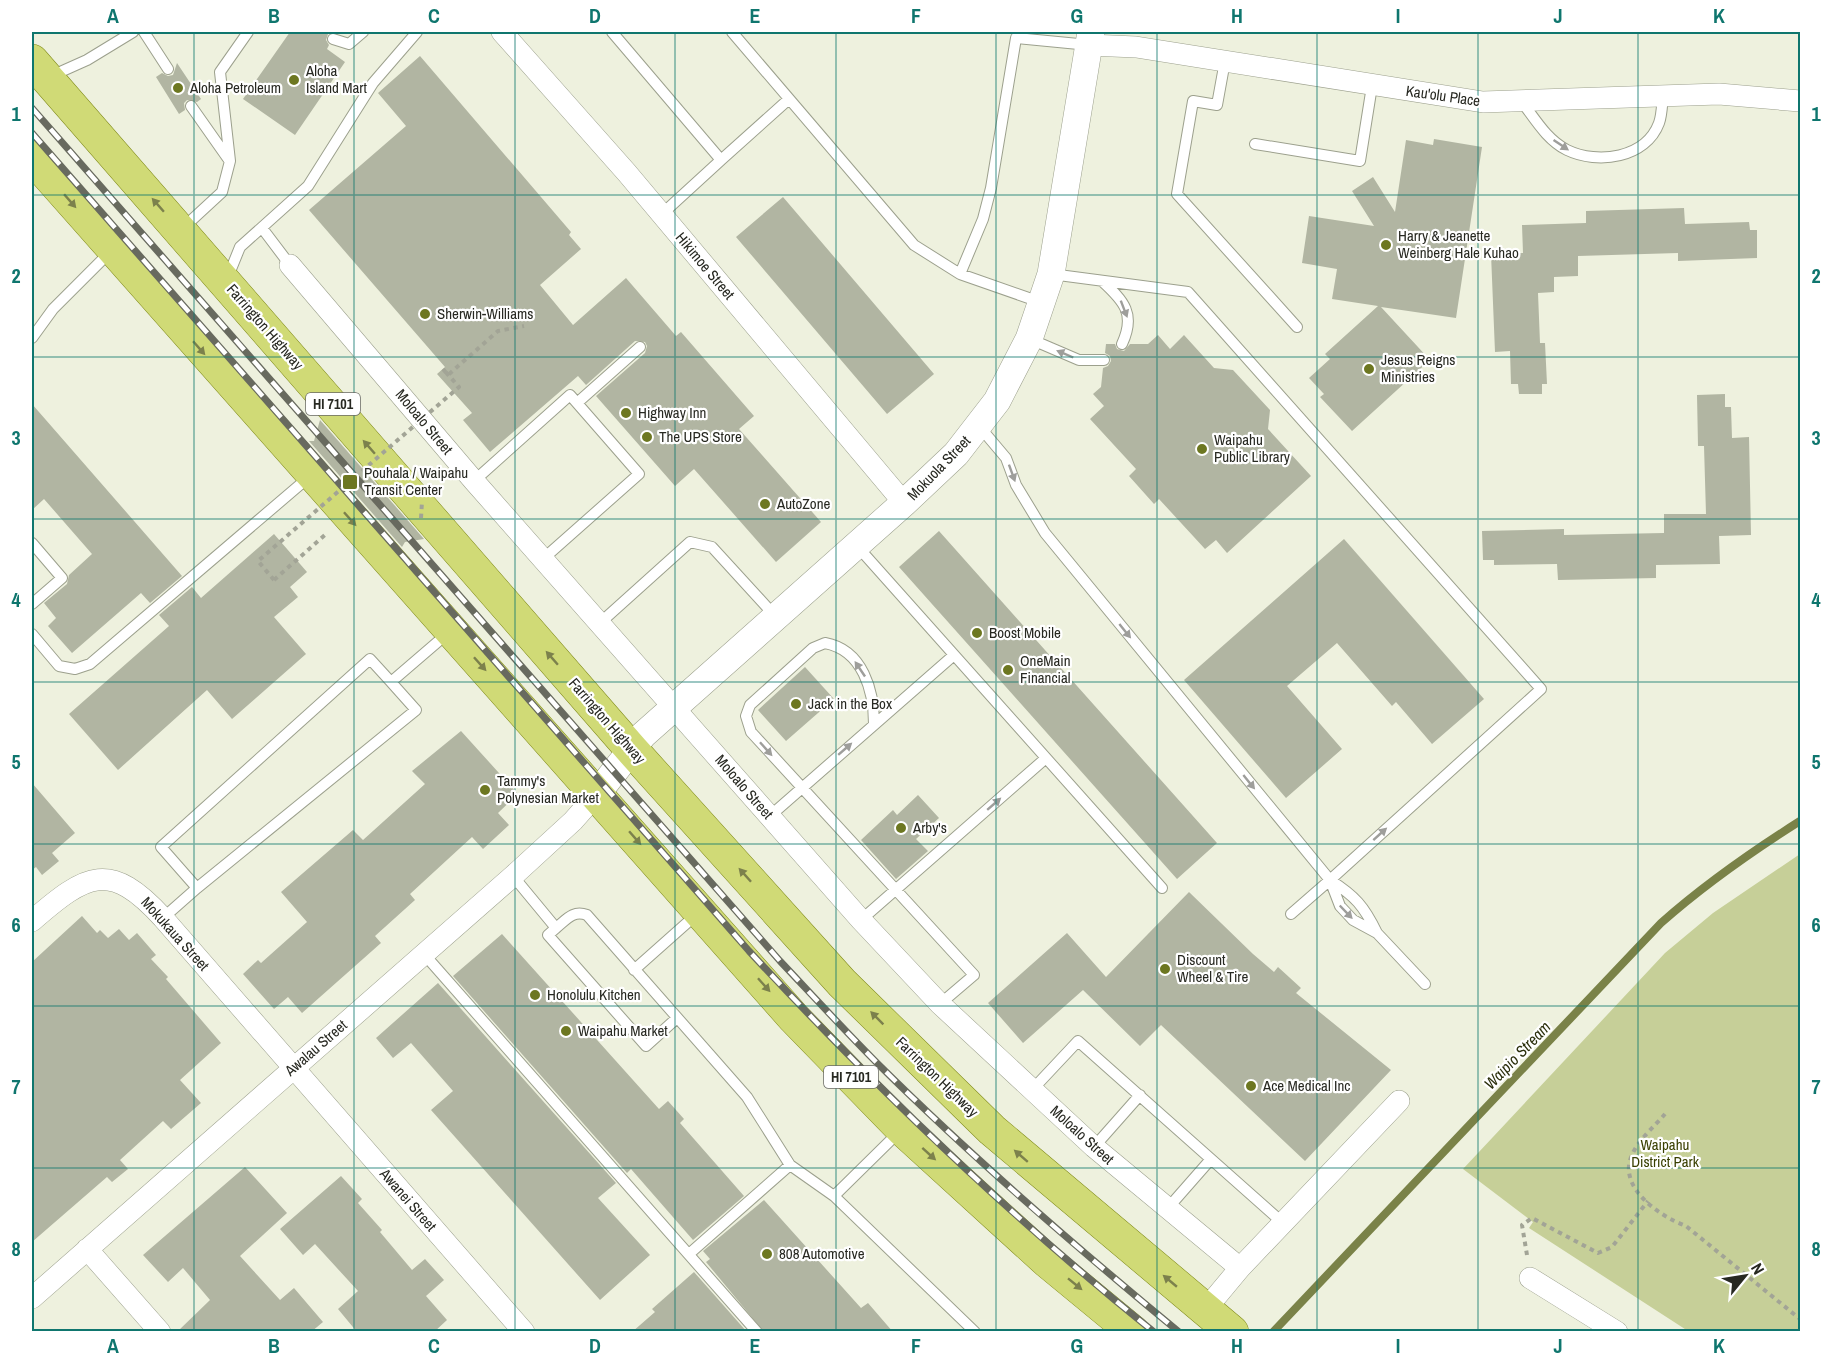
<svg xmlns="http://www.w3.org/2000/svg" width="1832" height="1363" font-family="'Archivo Narrow',sans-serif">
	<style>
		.green { fill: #c6cf98 }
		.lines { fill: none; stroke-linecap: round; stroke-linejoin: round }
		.stream { stroke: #7a8248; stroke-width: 8 }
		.building { fill: #b1b5a2 }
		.service-casing { stroke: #9ca08d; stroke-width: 12 }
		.minor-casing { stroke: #9ca08d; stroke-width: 22 }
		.tertiary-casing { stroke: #9ca08d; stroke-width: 28 }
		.primary-casing { stroke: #818b1c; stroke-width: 34 }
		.path { stroke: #a2a496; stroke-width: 4; stroke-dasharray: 4.5 4.5; stroke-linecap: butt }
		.service { stroke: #fff; stroke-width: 10 }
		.minor { stroke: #fff; stroke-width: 21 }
		.tertiary { stroke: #fff; stroke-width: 27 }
		.primary { stroke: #d0da76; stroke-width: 33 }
		.rail-casing { stroke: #686a5f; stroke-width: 7 }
		.rail { stroke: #fff; stroke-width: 4.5; stroke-dasharray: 14; stroke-linecap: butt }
		.path-bridge { stroke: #a2a496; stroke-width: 4; stroke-dasharray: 4.5 4.5; stroke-linecap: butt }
		.oneway { fill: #9e9e9b }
		.oneway2 { fill: #7c814c }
		.grid { fill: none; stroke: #0f766e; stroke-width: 1.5; stroke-opacity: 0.55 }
		.poi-dot { fill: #6d7721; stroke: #fff; stroke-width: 2 }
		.labels { text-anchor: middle; stroke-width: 4.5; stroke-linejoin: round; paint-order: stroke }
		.shield { fill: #fff; stroke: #686864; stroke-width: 1.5 }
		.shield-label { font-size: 14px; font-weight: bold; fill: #272821 }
		.poi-label { font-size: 15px; fill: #272821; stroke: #fff; text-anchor: start }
		.street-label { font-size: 15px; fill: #272821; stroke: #fff }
		.park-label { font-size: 15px; fill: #393f00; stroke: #fff }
		.water-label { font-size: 16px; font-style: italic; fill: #2b2f0c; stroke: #fff }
		.neatline { fill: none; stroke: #0f766e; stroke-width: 2 }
		.grid-label { font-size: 20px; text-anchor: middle; font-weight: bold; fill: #0f766e }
	</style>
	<rect width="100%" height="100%" fill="#eef1de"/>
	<!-- green -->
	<path class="green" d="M1800 854V1331H1688L1529 1228 1533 1222 1463 1169 1665 953 1713 913Z"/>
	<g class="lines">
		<!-- stream -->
		<path class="stream" d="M1273 1332 1661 923C1705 884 1751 852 1800 821"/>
	</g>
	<!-- building -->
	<path class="building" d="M290 32H339L328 34 326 40 329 45 327 49 345 62 295 135 243 99Z
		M420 56 571 232 569 235 581 249 540 285 573 325 626 278 676 336 681 332 754 416 739 429 821 522 776 562 694 469 675 486 596 396 645 353 647 346 645 342 635 341 586 385 578 376 490 452 463 420 472 413 437 374 445 367 309 210 406 126 378 93Z
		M177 63 201 99 197 102 187 100 184 103 185 110 179 114 156 77 162 73 168 76 173 75Z
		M1434 139 1482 147 1456 318 1381 307 1430 360 1352 431 1320 397 1324 394 1309 378 1330 359 1325 354 1378 306 1332 299 1337 269 1302 263 1309 216 1374 226 1352 191 1373 177 1395 212 1406 140 1433 145Z
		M783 197 934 374 887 414 736 237Z
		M1684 208 1685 224 1749 222 1750 230H1757V258L1678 261V253L1578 256V276L1554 277V292L1538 293 1540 343H1545L1547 384H1542V394H1519L1518 384H1511L1510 351 1495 352 1491 254 1523 253 1522 225 1586 223V211Z
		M1158 335 1170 349 1184 335 1214 368 1233 370 1270 410 1268 429 1311 476 1227 553 1216 540 1205 549 1159 499 1154 504 1129 476 1136 469 1090 419 1104 406 1093 394 1101 387 1103 368 1108 366 1111 361 1110 356 1105 353 1106 344H1115L1117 349 1124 351 1130 344H1148Z
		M1725 394V407H1731L1732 438 1749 437 1751 535 1719 536 1720 564 1656 565V578L1558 580 1557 564 1494 565V560H1483L1482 531 1564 529V535L1664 533V514H1706L1704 446H1698L1697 395Z
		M32 404 182 576 150 603 141 593 72 653 48 626 56 618 44 603 67 584 69 575 92 554 44 499 32 510Z
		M320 420 424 539 405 542 402 547 309 441H314Z
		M939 531 1217 843 1177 879 899 567Z
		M274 534 307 572 290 587 298 597 274 617 306 654 232 719 207 690 118 770 69 714 169 626 159 615 192 587 201 598Z
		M1344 539 1484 699 1432 744 1396 702 1392 706 1337 643 1287 686 1342 749 1286 798 1184 680Z
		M805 667 834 699 786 741 758 710Z
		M461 731 518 794 498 813 509 825 483 849 472 837 410 894 415 900 375 936 381 943 302 1013 288 997 274 1009 243 974 258 960 261 963 307 922 281 892 353 830 363 840 425 784 412 771Z
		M32 783 75 833 52 853 59 861 42 875 36 867 32 870Z
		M918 795 939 818 916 839 928 851 896 879 861 840 893 810 897 815Z
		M1189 892 1253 954 1274 972 1278 967 1301 988 1296 993 1391 1070 1305 1161 1161 1025 1140 1046 1083 990 1023 1043 988 1003 1067 933 1106 977Z
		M82 916 97 933 100 930 108 938 119 929 129 940 137 933 156 955 151 959 168 977 166 979 221 1043 180 1080 201 1103 171 1129 163 1121 120 1160 128 1169 112 1182 107 1177 32 1242V962Z
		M502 934 659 1109 668 1101 684 1119 680 1123 744 1196 693 1240 631 1169 627 1173 453 976Z
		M438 983 616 1183 598 1198 650 1255 600 1300 431 1110 453 1091 411 1043 393 1058 376 1038Z
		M245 1167 287 1213 240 1256 280 1300 294 1288 323 1322 311 1332H177L210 1300 183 1268 168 1282 143 1255Z
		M341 1176 362 1199 358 1203 382 1230 380 1232 412 1270 425 1259 444 1280 426 1296 447 1320 434 1332H357L338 1309 358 1291 315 1244 303 1255 280 1229Z
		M764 1200 861 1308 868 1303 893 1332H764L706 1262 710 1259 703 1251Z
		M694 1272 747 1332H632L655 1312 652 1309Z"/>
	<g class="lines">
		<defs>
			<path id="service" d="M144 32 168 69
				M612 32 721 160 662 214
				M732 32 914 245 960 274 1040 302
				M333 39 349 44 363 32
				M1225 61 1217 105 1193 101 1177 194 1297 327
				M49 77 87 60 133 32
				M1522 102C1535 119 1547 140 1567 150 1598 165 1646 158 1659 123 1662 115 1662 104 1663 95
				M191 106 229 160
				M1255 144 1360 161 1372 86
				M721 160 789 99
				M183 228 222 192 230 161 220 72 248 32
				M262 228 290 265
				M960 274 983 219 991 188 1016 38 1089 45
				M227 279 240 247 308 186 373 83 417 32
				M1102 281C1124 301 1136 314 1122 344
				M32 338 53 309 110 252
				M1030 339 1079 360H1104
				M577 403 640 347
				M979 426 1006 458 1016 485 1045 533 1330 880 1541 689 1188 292 1051 274
				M474 481 570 395 639 474 543 559
				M32 543 62 578 32 604
				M857 546 1162 888
				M600 623 690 542 712 547 775 616
				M32 634 59 666 75 669 90 664 309 477
				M874 724C874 691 863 650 825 643L813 648 750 705 746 716 751 732 974 975 940 1004
				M770 816 954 655
				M513 876 556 928 548 935 646 1046 677 1018
				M1330 880 1340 906 1353 920 1377 933 1425 984
				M1330 880C1355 896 1364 906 1377 933
				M197 888 416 710 391 682
				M1291 914 1330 880
				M163 918 197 888 161 847 370 659 391 682 448 633
				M861 920 1046 758
				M556 928C567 919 573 910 587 915L747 1097 790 1165 834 1196 975 1332
				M424 954 757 1332
				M634 970 697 914
				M1032 1090 1078 1041 1283 1223
				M1094 1147 1140 1095
				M834 1196 899 1132
				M1168 1208 1211 1159
				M689 1254 790 1165"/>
			<path id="minor" d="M502 32 627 173 904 503
				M1089 45 1136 47 1483 102 1719 94 1800 101
				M290 265 474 481 861 920 940 1004 1094 1147 1240 1268
				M32 921C87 873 110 860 163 918L524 1332
				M87 1249 160 1332
				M1530 1278 1617 1332
				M32 1298 513 876 573 821 596 795
				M1205 1310 1240 1268 1399 1101"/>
			<path id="tertiary" d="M596 795 643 735 904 503 956 454 997 401 1029 339 1051 274 1091 32"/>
			<path id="primary" d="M32 61 632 750 842 983 992 1130 1232 1332
				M32 157 794 1018 902 1129 1048 1262 1133 1332"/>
		</defs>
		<!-- service casing -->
		<use href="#service" class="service-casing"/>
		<!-- minor casing -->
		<use href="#minor" class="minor-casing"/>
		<!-- tertiary casing -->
		<use href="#tertiary" class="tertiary-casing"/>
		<!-- primary casing -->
		<use href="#primary" class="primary-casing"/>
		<!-- path -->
		<path class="path" d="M443 369 448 375 498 331 524 326
			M274 580 326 534
			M1665 1114C1655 1126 1638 1140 1632 1155 1617 1187 1659 1216 1686 1226L1800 1319
			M1527 1255 1522 1225 1532 1218 1598 1253 1612 1247 1648 1201"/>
		<!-- service -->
		<use href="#service" class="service"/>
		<!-- minor -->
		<use href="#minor" class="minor"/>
		<!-- tertiary -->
		<use href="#tertiary" class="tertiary"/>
		<!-- primary -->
		<use href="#primary" class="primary"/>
		<defs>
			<path id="rail" d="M32 108 780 961C813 996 846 1032 880 1066 975 1160 1076 1247 1179 1332
				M32 133 749 951C875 1087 1008 1215 1154 1332"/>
		</defs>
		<!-- rail casing -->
		<use href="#rail" class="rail-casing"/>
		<!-- rail -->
		<use href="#rail" class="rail"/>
		<!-- path-bridge -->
		<path class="path-bridge" d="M421 518 422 501
			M274 580 258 561 459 387 443 369"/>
	</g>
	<!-- one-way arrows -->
	<defs><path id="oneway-solid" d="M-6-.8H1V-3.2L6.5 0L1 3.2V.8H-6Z" transform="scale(1.5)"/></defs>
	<g class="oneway">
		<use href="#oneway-solid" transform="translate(1561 145) rotate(34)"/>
		<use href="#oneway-solid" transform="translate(1124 309) rotate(69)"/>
		<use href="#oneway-solid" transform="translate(1065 354) rotate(-157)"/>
		<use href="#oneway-solid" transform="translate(1012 473) rotate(70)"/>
		<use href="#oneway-solid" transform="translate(1125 631) rotate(51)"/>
		<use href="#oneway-solid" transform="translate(860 669) rotate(-124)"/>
		<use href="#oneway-solid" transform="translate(766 749) rotate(48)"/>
		<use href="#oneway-solid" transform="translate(845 749) rotate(-41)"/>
		<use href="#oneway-solid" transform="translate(1249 782) rotate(51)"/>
		<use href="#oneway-solid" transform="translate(994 804) rotate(-41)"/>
		<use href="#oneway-solid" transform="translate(1380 834) rotate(-42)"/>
		<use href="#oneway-solid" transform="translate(1346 912) rotate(46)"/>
	</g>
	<g class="oneway2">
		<use href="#oneway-solid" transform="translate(70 201) rotate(49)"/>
		<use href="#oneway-solid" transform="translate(158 205) rotate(-131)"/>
		<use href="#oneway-solid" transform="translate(199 348) rotate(49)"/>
		<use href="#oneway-solid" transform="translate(369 447) rotate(-131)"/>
		<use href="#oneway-solid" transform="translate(350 519) rotate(48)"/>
		<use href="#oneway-solid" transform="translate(552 658) rotate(-131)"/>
		<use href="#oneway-solid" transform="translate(480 664) rotate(48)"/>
		<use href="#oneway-solid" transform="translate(635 838) rotate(49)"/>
		<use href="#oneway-solid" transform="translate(745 875) rotate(-132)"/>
		<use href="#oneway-solid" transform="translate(764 985) rotate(48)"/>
		<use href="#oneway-solid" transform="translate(877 1018) rotate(-135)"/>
		<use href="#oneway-solid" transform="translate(929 1154) rotate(42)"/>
		<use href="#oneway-solid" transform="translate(1021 1156) rotate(-139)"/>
		<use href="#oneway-solid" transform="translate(1170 1281) rotate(-140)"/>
		<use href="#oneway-solid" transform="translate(1075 1284) rotate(39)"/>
	</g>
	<!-- grid -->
	<path class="grid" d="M194 32V1332M354 32V1332M515 32V1332M675 32V1332M836 32V1332M996 32V1332M1157 32V1332M1317 32V1332M1478 32V1332M1638 32V1332M32 195H1800M32 357H1800M32 519H1800M32 682H1800M32 844H1800M32 1006H1800M32 1168H1800"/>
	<!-- markers -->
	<g class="poi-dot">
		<circle cx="294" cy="80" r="6"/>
		<circle cx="178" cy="88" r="6"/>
		<circle cx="1386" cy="245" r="6"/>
		<circle cx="425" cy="314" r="6"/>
		<circle cx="1369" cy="369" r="6"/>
		<circle cx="626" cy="413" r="6"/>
		<circle cx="647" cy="437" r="6"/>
		<circle cx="1202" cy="449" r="6"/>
		<rect x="342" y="474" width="16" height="16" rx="3"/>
		<circle cx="765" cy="504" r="6"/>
		<circle cx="977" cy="633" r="6"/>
		<circle cx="1008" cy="670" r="6"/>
		<circle cx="796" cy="704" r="6"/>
		<circle cx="485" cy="790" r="6"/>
		<circle cx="901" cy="828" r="6"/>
		<circle cx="1165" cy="969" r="6"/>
		<circle cx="535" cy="995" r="6"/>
		<circle cx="566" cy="1031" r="6"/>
		<circle cx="1251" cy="1086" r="6"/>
		<circle cx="767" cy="1254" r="6"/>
	</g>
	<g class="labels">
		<!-- shield labels -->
		<g class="shield">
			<rect x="306" y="393" width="54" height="22" rx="4.5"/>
			<rect x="824" y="1066" width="54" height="22" rx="4.5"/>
		</g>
		<g class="shield-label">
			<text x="333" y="409">HI 7101</text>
			<text x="851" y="1082">HI 7101</text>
		</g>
		<!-- poi labels -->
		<g class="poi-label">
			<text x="306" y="76">Aloha<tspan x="306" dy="17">Island Mart</tspan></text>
			<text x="190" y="93">Aloha Petroleum</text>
			<text x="1398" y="241">Harry &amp; Jeanette<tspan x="1398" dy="17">Weinberg Hale Kuhao</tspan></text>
			<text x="437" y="319">Sherwin-Williams</text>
			<text x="1381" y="365">Jesus Reigns<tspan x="1381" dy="17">Ministries</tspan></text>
			<text x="638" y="418">Highway Inn</text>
			<text x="659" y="442">The UPS Store</text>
			<text x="1214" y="445">Waipahu<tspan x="1214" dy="17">Public Library</tspan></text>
			<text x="364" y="478">Pouhala / Waipahu<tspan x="364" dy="17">Transit Center</tspan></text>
			<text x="777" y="509">AutoZone</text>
			<text x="989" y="638">Boost Mobile</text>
			<text x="1020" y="666">OneMain<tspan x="1020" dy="17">Financial</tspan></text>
			<text x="808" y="709">Jack in the Box</text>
			<text x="497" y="786">Tammy's<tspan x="497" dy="17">Polynesian Market</tspan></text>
			<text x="913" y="833">Arby's</text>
			<text x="1177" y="965">Discount<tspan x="1177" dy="17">Wheel &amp; Tire</tspan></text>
			<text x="547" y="1000">Honolulu Kitchen</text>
			<text x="578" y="1036">Waipahu Market</text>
			<text x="1263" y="1091">Ace Medical Inc</text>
			<text x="779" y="1259">808 Automotive</text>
		</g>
		<!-- street labels -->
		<g class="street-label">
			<text transform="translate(1443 96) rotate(8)" y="5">Kau'olu Place</text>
			<text transform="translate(705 266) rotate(50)" y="5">Hikimoe Street</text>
			<text transform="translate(265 327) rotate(49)" y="5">Farrington Highway</text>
			<text transform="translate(424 422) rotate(50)" y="5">Moloalo Street</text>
			<text transform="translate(939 468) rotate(-46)" y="5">Mokuola Street</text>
			<text transform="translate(607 721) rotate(49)" y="5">Farrington Highway</text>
			<text transform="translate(744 787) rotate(49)" y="5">Moloalo Street</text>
			<text transform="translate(175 934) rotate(48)" y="5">Mokukaua Street</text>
			<text transform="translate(316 1048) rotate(-41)" y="5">Awalau Street</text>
			<text transform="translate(937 1077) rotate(44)" y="5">Farrington Highway</text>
			<text transform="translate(1082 1135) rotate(42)" y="5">Moloalo Street</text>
			<text transform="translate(408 1200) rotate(49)" y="5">Awanei Street</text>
		</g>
		<!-- park labels -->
		<g class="park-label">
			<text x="1665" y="1150">Waipahu<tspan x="1665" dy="17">District Park</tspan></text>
		</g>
		<!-- water labels -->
		<g class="water-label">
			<text transform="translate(1517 1055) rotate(-46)" y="6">Waipio Stream</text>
		</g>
	</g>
	<!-- border -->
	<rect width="1832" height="1363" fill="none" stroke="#ffffff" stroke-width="66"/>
	<!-- north arrow -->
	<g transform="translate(1745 1276) rotate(60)" stroke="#ffffff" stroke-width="4.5" paint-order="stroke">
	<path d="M0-4.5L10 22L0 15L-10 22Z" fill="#272821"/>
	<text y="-9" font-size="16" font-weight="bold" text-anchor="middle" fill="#272821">N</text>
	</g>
	<rect x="33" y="33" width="1766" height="1297" class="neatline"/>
	<g class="grid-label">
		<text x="113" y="23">A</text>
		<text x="274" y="23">B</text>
		<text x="434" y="23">C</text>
		<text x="595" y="23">D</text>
		<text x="755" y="23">E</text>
		<text x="916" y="23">F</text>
		<text x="1077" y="23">G</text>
		<text x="1237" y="23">H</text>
		<text x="1398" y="23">I</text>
		<text x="1558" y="23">J</text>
		<text x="1719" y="23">K</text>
		<text x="16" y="121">1</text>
		<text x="1816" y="121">1</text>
		<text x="16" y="283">2</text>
		<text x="1816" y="283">2</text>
		<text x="16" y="445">3</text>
		<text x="1816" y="445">3</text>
		<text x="16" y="607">4</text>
		<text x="1816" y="607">4</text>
		<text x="16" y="769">5</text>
		<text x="1816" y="769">5</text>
		<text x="16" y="932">6</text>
		<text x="1816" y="932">6</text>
		<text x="16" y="1094">7</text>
		<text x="1816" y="1094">7</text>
		<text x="16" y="1256">8</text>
		<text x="1816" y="1256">8</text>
		<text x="113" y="1353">A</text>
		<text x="274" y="1353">B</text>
		<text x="434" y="1353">C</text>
		<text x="595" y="1353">D</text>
		<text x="755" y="1353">E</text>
		<text x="916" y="1353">F</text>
		<text x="1077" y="1353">G</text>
		<text x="1237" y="1353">H</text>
		<text x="1398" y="1353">I</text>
		<text x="1558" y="1353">J</text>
		<text x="1719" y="1353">K</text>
	</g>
</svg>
